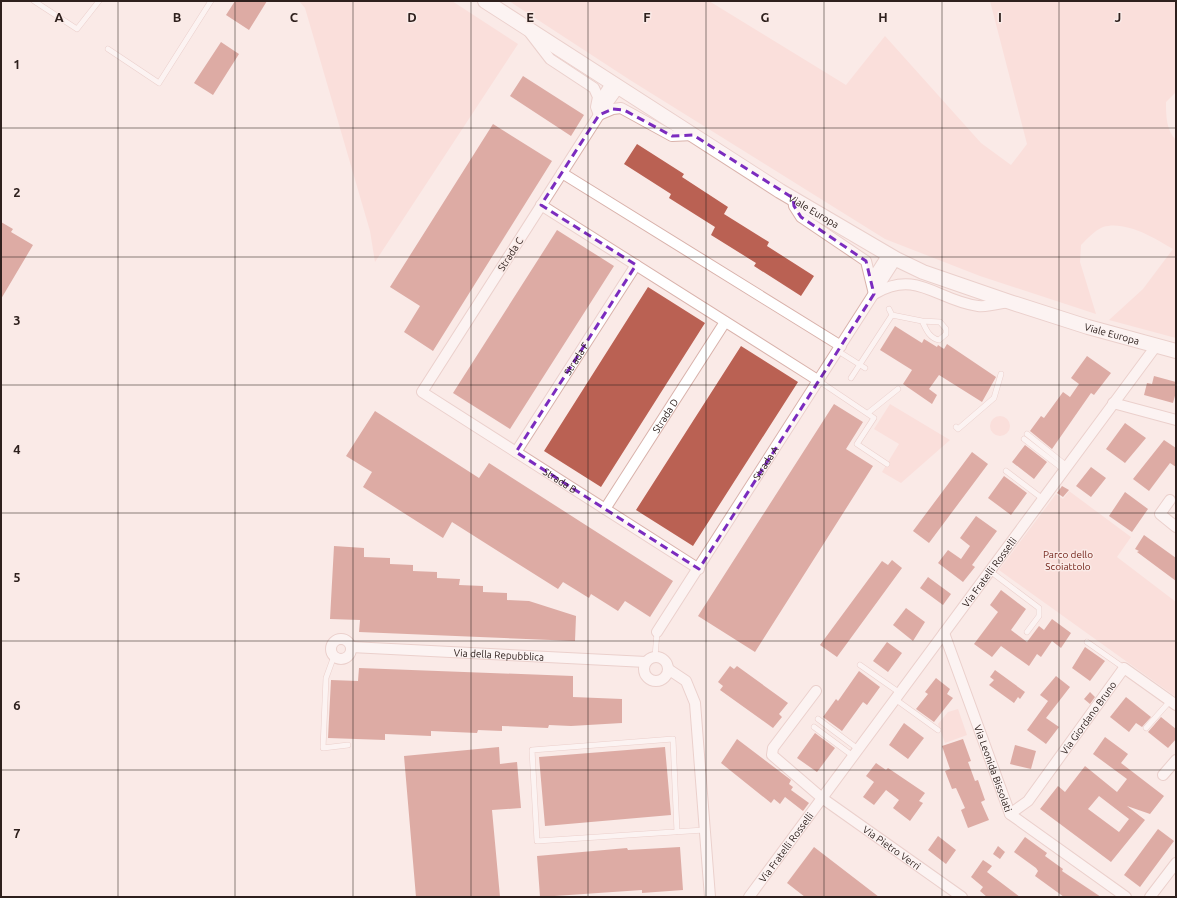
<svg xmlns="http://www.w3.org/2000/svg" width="1177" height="898" font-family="Ubuntu,sans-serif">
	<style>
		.green { fill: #fad3cc }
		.building { fill: #ba6153; fill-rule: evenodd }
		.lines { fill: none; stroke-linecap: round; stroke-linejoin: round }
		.service-casing { stroke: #d9b2ab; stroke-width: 6 }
		.minor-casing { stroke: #d9b2ab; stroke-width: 12 }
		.secondary-casing { stroke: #d9b2ab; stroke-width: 16 }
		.service { stroke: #fff; stroke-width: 5 }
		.minor { stroke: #fff; stroke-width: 10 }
		.secondary { stroke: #fff; stroke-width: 14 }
		.marked { fill: none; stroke: #7b2cbf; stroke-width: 3; stroke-dasharray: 8 5; stroke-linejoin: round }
		.grid { fill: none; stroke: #2e201d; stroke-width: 1; stroke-opacity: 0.55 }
		.labels { text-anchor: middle; stroke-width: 3; stroke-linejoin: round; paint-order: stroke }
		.street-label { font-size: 10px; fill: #2e201d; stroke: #faeae7 }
		.park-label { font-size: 10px; fill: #6e1b11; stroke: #faeae7 }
		.grid-label { font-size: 13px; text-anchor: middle; font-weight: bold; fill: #2e201d; stroke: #faeae7; stroke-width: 3; stroke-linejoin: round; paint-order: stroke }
	</style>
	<rect width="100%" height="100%" fill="#faeae7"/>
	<!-- green -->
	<path class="green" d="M299 1H452L518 44 375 262 370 231 305 8Z
		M509 1H709L846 85 885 36 981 143 1011 165 1027 144 990 1H1176V92L1166 102C1166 115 1166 130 1176 140V338L1109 320 1143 289 1173 249C1155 238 1125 220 1103 227 1095 230 1087 239 1081 245L1080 262 1096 314 980 276 885 239 630 80Z
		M890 404 950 440 901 483 882 472 899 444 874 429Z
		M990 426a10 10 0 1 1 20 0a10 10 0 1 1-20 0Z
		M1069 491 1131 537 1117 557 1176 602V697L999 570 1056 494 1063 499Z
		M958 709 967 735 945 743 938 724 948 712Z"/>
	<!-- building -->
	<path class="building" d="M235 1H267L249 30 226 15Z
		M221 42 239 54 213 95 194 83Z
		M523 76 584 115 571 136 510 96Z
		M493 124 552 161 433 351 404 332 420 306 390 287Z
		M637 144 684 174 682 177 728 207 724 214 769 242 767 246 814 276 801 296 754 266 756 263 711 235 715 227 669 198 671 194 624 164Z
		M1 222 13 229 11 232 33 245 1 299Z
		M557 230 614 266 510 429 453 393Z
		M648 287 705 323 601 487 544 451Z
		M895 326 922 343 924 339 937 347 938 345 944 349 947 344 996 377 982 402 939 375 929 389 937 395 932 404 903 384 912 370 880 350Z
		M741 346 798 382 693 546 636 510Z
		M1087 356 1111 373 1094 395 1091 393 1052 449 1030 431 1041 416 1044 418 1063 392 1070 397 1079 384 1071 378Z
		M1154 376 1176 382V392L1173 403 1144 395 1147 383 1152 384Z
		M834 404 863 422 846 449 873 466 755 652 698 616Z
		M375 411 479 478 489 463 673 581 650 617 625 601 618 611 591 594 589 598 563 582 558 589 452 522 443 538 363 487 372 472 346 456Z
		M1125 423 1146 438 1125 463 1106 449Z
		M1164 440 1176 448V467L1170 463 1149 491 1133 479Z
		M1025 445 1047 462 1034 479 1012 462Z
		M972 452 988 464 929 543 913 531Z
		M1091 467 1106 478 1091 497 1076 486Z
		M1004 476 1027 493 1011 515 988 498Z
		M1062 486 1069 490 1063 497 1057 493Z
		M1125 492 1148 509 1132 532 1109 516Z
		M976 516 997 531 972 565 975 567 963 582 938 563 948 550 961 559 970 546 960 538Z
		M1144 535 1176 558V581L1137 552 1139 551 1135 549Z
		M334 546 364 548V557L390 558V564L413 565V571L437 572V578L460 579 459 585 483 586V592L507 593V600L529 601 576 616 575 641 359 632 360 620 330 619Z
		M892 560 902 568 837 657 820 645 882 561 888 565Z
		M928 577 951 594 943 605 920 588Z
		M1001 590 1026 609 1011 630 1027 642 1039 626 1044 630 1052 619 1071 633 1061 648 1052 641 1041 657 1037 654 1029 666 1001 646 992 657 974 644 998 612 990 605Z
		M906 608 925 622 913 641 893 625Z
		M887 642 902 653 888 672 873 661Z
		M1085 647 1105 661 1090 681 1072 668Z
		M730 666 734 669 737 666 788 703 779 714 782 717 773 728 720 690 723 686 718 682Z
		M359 668 573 676V697L622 699V723L571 726 549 725 548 728 502 726V731L478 730 477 733 431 731V736L385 734V740L328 738 331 680 358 681Z
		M995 670 1025 692 1020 699 1018 697 1014 703 989 685 994 680 990 677Z
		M859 671 880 687 867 705 863 702 842 731 823 717 836 699 838 701Z
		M1056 676 1070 687 1046 718 1059 727 1046 744 1027 730 1048 701 1040 695Z
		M936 678 950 689 947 694 953 698 934 722 916 709 928 694 925 692Z
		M1090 692 1095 697 1090 704 1084 699Z
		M1126 697 1151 717 1142 727 1136 723 1129 732 1110 717Z
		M1161 717 1176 729V739L1168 748 1148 732Z
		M904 723 924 738 908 759 889 745Z
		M815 733 835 748 817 772 797 758Z
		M1105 737 1128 754 1121 763 1164 796 1150 814 1127 806 1145 820 1111 862 1040 809 1058 786 1065 792 1085 766 1117 792 1127 779 1093 754ZM1099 796 1129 819 1119 832 1088 809Z
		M737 739 791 780 789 784 793 787 791 790 809 803 803 811 785 797 780 804 774 799 771 803 721 763Z
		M963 739 971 761 968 762 975 781 978 780 985 800 981 802 989 820 968 828 961 810 965 808 956 788 952 789 945 771 950 769 942 746Z
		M1015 745 1036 751 1031 769 1010 764Z
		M499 747 500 764 517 762 521 808 492 810 500 897H416L404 756Z
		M665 747 671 815 545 826 539 757Z
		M876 763 886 770 888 768 925 793 919 801 923 803 910 821 893 808 899 800 886 790 874 805 863 797 874 782 866 776Z
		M1158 829 1174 841 1140 887 1124 875Z
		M938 836 956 850 946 864 928 850Z
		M1025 837 1047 853 1045 856 1063 869 1062 871 1101 897H1064L1035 876 1038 871 1036 868 1014 852Z
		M998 846 1005 852 1000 859 993 854Z
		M680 847 683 890 642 893V890L540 897 537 856 627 848 628 850Z
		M814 847 879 897H805L787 883Z
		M983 860 992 866 987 872 1020 897H987L980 891 983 887 971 877Z"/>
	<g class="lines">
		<defs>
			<path id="service" d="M34 1 77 29 99 1
				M108 49 159 83 211 1
				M889 309 892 315
				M892 315 922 321C926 329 929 338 939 340L946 334V329L940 322 922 321
				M838 351 865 368
				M851 378 892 315
				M819 381 874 418 857 444 887 464
				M868 413 898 389
				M956 427 958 429 994 398 1001 374
				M1027 434 1067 466
				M1024 439 1064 470
				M1006 471 1043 499
				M990 571 1039 608V616L1027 632
				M1087 642 1124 668
				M334 656 326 678 323 748 348 745
				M655 657 657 632
				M860 665 900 693
				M895 699 938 730
				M818 719 858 749
				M814 727 853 756
				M1146 728 1170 701
				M677 832 673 739 532 750 537 841 704 830"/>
			<g id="minor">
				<path d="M530 33 550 59 594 88 598 97 596 107 599 115"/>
				<path id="s1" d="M619 87 599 115 422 392 699 569"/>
				<path d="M600 107 603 96 612 82"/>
				<path d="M599 115 613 109 621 108 672 136 693 135"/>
				<path d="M562 173 841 346"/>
				<path d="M793 198 794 206 801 217 866 261 874 294"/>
				<path d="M541 205 819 381"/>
				<path d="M874 282 876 273 888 254"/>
				<path d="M876 293C917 269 938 301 978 306 987 307 998 304 1008 302"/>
				<path d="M1113 403 1176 420"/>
				<path id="s2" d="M516 452 636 265"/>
				<path d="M1170 500 1160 514 1176 527"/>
				<path id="s3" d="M605 509 725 322"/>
				<path id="s4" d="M657 632 896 259"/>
				<path id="s5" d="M944 633 1010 814 1126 897"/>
				<circle cx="341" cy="649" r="10"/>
				<path id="s6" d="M351 647 646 662"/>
				<circle cx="656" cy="669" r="12"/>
				<path d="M668 669 686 681 695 703 710 897"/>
				<path id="s7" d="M816 691 773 748 772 755 822 798 962 897"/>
				<path d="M1163 775 1176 760"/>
				<path id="s8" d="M1010 814 1028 801 1124 668 1176 705"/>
				<path id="s9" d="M749 897 1156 346"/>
				<path d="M1150 897 1176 863"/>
			</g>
			<g id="secondary">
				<path id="s10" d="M485 1 780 191 896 259 923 272 1010 302 1088 327 1176 351"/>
			</g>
		</defs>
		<!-- service casing -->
		<use href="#service" class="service-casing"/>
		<!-- minor casing -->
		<use href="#minor" class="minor-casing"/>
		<!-- secondary casing -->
		<use href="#secondary" class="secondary-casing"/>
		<!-- service -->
		<use href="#service" class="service"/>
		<!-- minor -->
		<use href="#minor" class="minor"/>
		<!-- secondary -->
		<use href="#secondary" class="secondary"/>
	</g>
	<!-- marked area -->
	<path d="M0 0H1177V898H0ZM613 109 624 110 672 136 693 135 793 198 794 206 801 217 866 261 874 294 699 569 516 452 636 265 541 205 599 115Z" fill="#faeae7" fill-opacity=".55" fill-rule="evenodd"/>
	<path class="marked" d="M613 109 624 110 672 136 693 135 793 198 794 206 801 217 866 261 874 294 699 569 516 452 636 265 541 205 599 115Z"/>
	<!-- grid -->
	<path class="grid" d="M118 1V897M235 1V897M353 1V897M471 1V897M588 1V897M706 1V897M824 1V897M942 1V897M1059 1V897M1 128H1176M1 257H1176M1 385H1176M1 513H1176M1 641H1176M1 770H1176"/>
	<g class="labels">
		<!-- street labels -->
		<g class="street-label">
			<text dy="4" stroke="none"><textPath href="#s10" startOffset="390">Viale Europa</textPath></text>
			<text transform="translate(510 254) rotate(-57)" y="4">Strada C</text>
			<text dy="4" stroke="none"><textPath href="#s10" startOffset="714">Viale Europa</textPath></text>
			<text dy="4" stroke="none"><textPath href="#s2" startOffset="111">Strada F</textPath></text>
			<text dy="4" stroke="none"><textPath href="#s3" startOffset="111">Strada D</textPath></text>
			<text dy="4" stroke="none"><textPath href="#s4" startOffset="201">Strada A</textPath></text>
			<text dy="4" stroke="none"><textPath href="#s1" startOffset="527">Strada B</textPath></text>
			<text dy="4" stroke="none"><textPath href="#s9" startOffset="404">Via Fratelli Rosselli</textPath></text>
			<text dy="4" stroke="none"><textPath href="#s6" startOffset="148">Via della Repubblica</textPath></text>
			<text dy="4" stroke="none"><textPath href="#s8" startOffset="125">Via Giordano Bruno</textPath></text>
			<text dy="4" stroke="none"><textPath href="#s5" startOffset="144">Via Leonida Bissolati</textPath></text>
			<text dy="4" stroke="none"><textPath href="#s9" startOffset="62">Via Fratelli Rosselli</textPath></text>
			<text dy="4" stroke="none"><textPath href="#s7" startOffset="230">Via Pietro Verri</textPath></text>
		</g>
		<!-- park labels -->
		<g class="park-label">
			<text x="1068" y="558">Parco dello<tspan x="1068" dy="12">Scoiattolo</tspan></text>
		</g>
	</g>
	<g class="grid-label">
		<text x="59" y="22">A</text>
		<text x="177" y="22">B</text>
		<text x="294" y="22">C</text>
		<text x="412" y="22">D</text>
		<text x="530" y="22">E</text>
		<text x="647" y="22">F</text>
		<text x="765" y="22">G</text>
		<text x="883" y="22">H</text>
		<text x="1000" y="22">I</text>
		<text x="1118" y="22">J</text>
		<text x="17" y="69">1</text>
		<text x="17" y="197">2</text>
		<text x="17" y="325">3</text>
		<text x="17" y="454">4</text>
		<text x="17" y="582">5</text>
		<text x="17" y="710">6</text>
		<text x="17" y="838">7</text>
	</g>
	<!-- border -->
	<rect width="1177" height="898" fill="none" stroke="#2e201d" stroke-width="4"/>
</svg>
